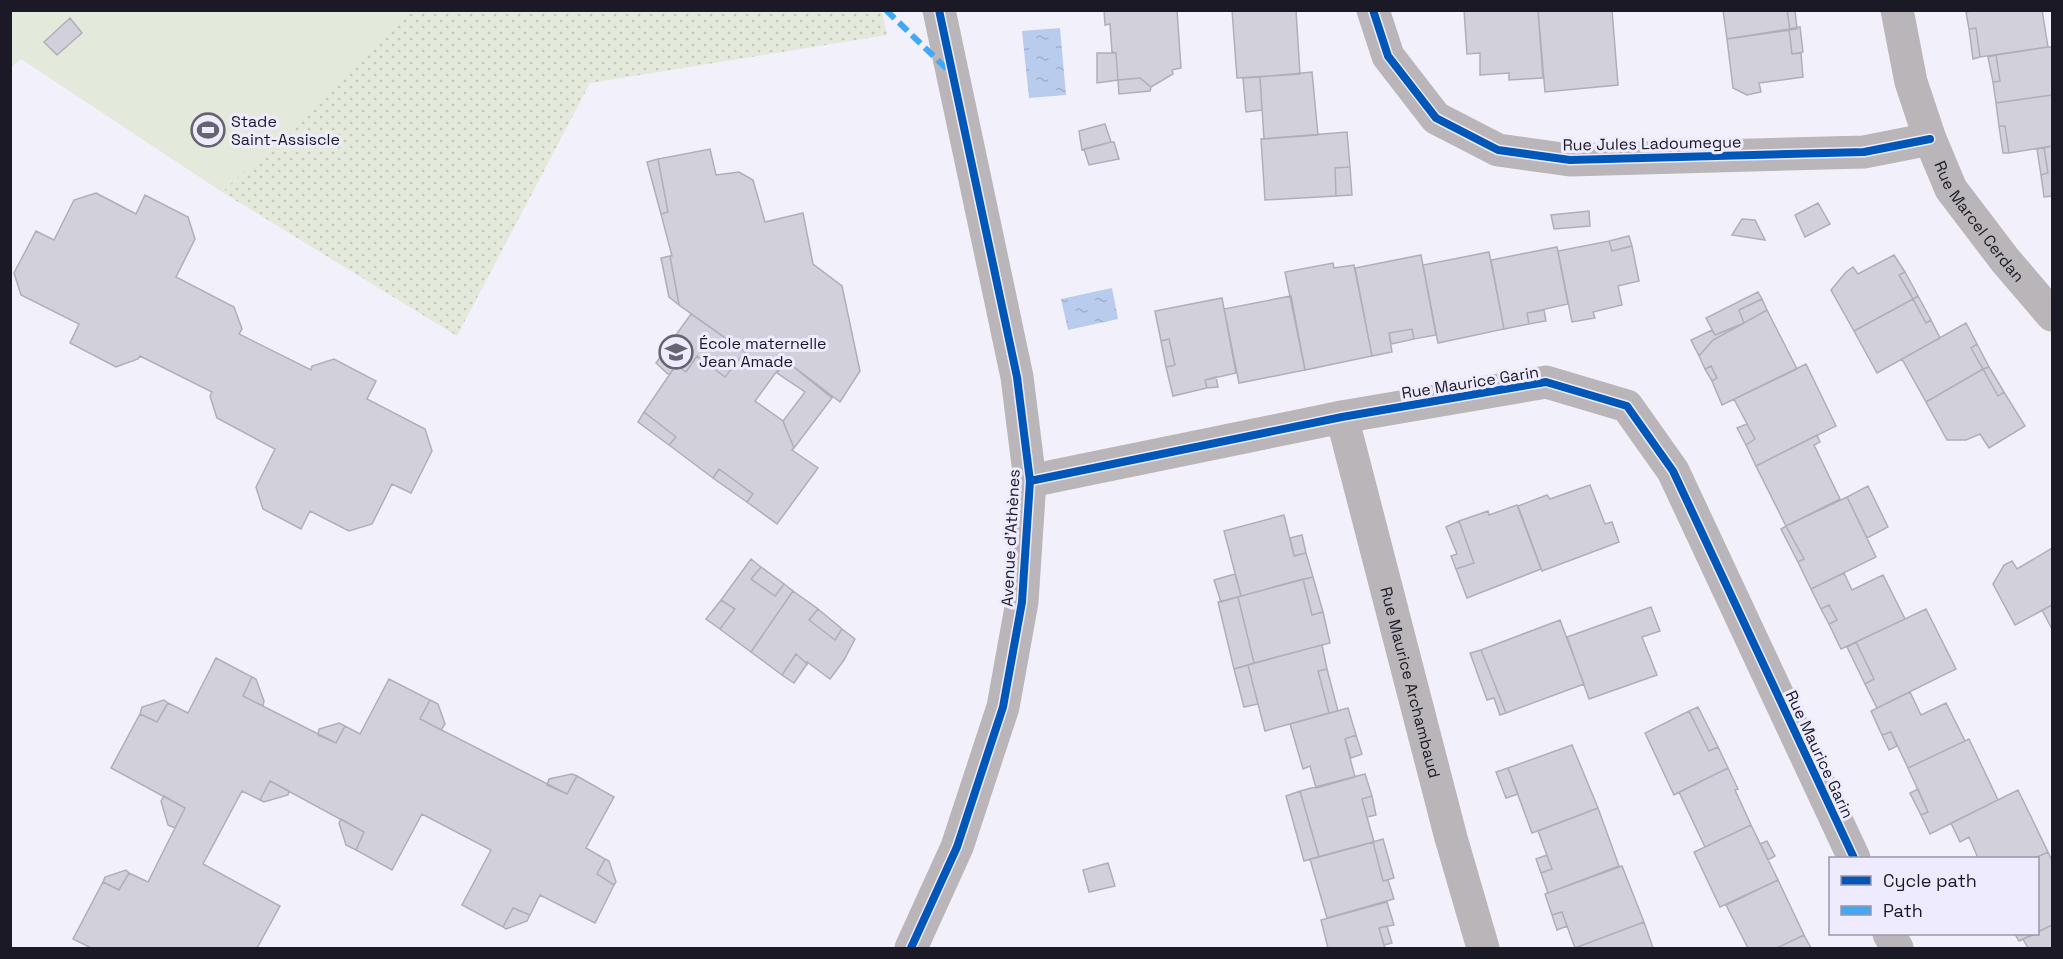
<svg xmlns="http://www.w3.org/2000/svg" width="2063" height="959" font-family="'Space Grotesk',sans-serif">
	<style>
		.grass { fill: url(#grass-dots) }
		.park { fill: #e4eadb }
		.water { fill: url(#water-ripples) }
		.building { fill: #d2d0db; stroke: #b0aeb9; stroke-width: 1.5 }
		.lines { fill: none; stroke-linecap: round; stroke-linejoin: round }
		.minor { stroke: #bab5b8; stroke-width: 33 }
		.quiet { stroke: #3fa9f5; stroke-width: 6; stroke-dasharray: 12 6; stroke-linecap: butt }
		.cycleway-casing { stroke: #eeebff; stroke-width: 11 }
		.cycleway { stroke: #0057b8; stroke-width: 8 }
		.labels { text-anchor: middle; stroke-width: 6; stroke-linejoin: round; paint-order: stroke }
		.poi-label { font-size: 16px; fill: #1b1925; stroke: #eeebff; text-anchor: start }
		.street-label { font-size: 16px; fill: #1b1925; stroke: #eeebff }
	</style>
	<defs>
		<pattern id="grass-dots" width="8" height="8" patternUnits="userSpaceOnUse" patternTransform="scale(1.5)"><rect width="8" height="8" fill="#e4eadb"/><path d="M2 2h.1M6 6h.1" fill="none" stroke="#c3c8bc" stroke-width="1.8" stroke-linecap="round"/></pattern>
		<pattern id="water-ripples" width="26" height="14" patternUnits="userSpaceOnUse" patternTransform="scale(1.5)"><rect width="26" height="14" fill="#bacced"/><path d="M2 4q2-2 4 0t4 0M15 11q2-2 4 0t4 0" fill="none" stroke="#9fafcb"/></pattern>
	</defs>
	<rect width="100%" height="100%" fill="#f2f0fa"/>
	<!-- grass -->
	<path class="grass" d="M411 11H882L887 35 590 83 457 336 222 192Z"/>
	<!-- park -->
	<path class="park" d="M11 11H411L222 192 21 59 11 67Z"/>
	<!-- water -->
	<path class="water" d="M1060 28 1066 95 1029 98 1022 31Z
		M1112 288 1118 319 1068 330 1061 299Z"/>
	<!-- building -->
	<path class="building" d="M1104 10H1177L1181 68 1172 70 1173 74 1151 87 1140 78 1118 80 1116 53 1112 52 1110 24 1105 25Z
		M1232 10H1296L1300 74 1237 78Z
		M1464 10H1538L1543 78 1509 80V73L1480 75V53L1467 54Z
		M1538 10H1612L1618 85 1545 92Z
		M1723 10H1787L1790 30 1727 39Z
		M1787 10H1795L1797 29 1790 30Z
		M1977 10H2042L2048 47 1980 57 1976 28 1969 29 1966 12Z
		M70 18 82 33 57 55 44 42Z
		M1800 27 1803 52 1792 54 1789 29Z
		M1976 28 1980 57 1973 59 1969 29Z
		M1789 29 1792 54 1801 53 1803 77 1759 83 1761 92 1747 95 1733 88 1727 39Z
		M2048 47H2052V95L1996 103 1993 82 2000 81 1996 55Z
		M1097 53H1116L1118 80 1097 83Z
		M1996 55 2000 81 1993 82 1988 57Z
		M1312 72 1318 135 1264 139 1260 77Z
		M1260 77 1262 110 1246 112 1243 78Z
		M1140 78 1151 87 1150 91 1119 94 1118 80Z
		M2052 95V146L2009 153 2005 126H1999L1996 103Z
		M1105 124 1111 142 1082 150 1079 131Z
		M1999 126H2005L2009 153H2003Z
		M1347 132 1350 167 1335 168 1336 196 1265 200 1261 139Z
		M1111 142H1114L1119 159 1089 165 1084 149Z
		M2052 146V196L2044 197 2041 175 2048 173 2044 148Z
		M2044 148 2048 173 2041 175 2037 149Z
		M710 149 716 175 739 172 753 180 765 222 803 213 813 264 842 286 860 371 840 402 785 360 755 401 783 421 794 448 792 450 818 468 777 524 747 502 753 494 719 469 713 478 669 445 676 437 644 412 676 365 686 372 697 356 725 377 745 352 679 305 670 256H672L661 214 668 212 658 159Z
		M658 159 668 212 661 214 647 162Z
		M1350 167 1352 195 1336 196 1335 168Z
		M96 193 136 214 145 195 188 217 195 239 176 277 234 307 242 329 239 334 311 370 312 366 334 359 376 381 367 399 425 429 432 451 411 493 392 484 372 524 349 531 310 511 301 529 263 509 256 487 275 449 217 418 210 396 212 392 140 356 138 359 116 367 70 343 79 324 21 295 14 273 36 231 54 240 74 200Z
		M1818 203 1830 224 1805 237 1795 215Z
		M1589 211 1590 226 1554 229 1551 215Z
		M1742 219 1755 220 1765 240 1732 235Z
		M1629 236 1632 246 1612 251 1609 241Z
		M1609 241 1612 251 1632 246 1639 281 1618 286 1622 305 1593 312 1595 318 1572 322 1558 251Z
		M1557 247 1568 304 1527 313 1529 324 1504 329 1491 260Z
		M1489 252 1504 329 1438 343 1423 265Z
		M1421 255 1436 335 1414 339 1412 329 1389 333 1392 352 1372 356 1355 268Z
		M1894 255 1905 272 1899 275 1913 299 1854 331 1831 290 1846 272 1853 267 1858 274Z
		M670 256 679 305 669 297 661 258Z
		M1333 263 1334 268 1354 265 1372 356 1305 370 1285 272Z
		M1905 272 1918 296 1913 299 1899 275Z
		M1758 292 1762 299 1739 310 1744 323 1715 335 1706 318Z
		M1291 296 1305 370 1239 383 1224 309Z
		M1918 296 1931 320 1926 323 1913 299Z
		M1222 298 1236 373 1205 380 1207 388 1173 396 1166 367 1175 365 1169 339 1161 341 1155 311Z
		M1762 299 1767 310 1744 323 1739 310Z
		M1913 299 1926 323 1931 320 1940 338 1877 373 1854 331Z
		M1544 310 1546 321 1529 324 1527 313Z
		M1767 310 1797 369 1722 405 1712 381 1717 378 1711 366 1705 369 1699 356 1713 340Z
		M691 314 745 352 725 377 697 356 686 372 676 365 669 375 656 363Z
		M1744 323 1713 340 1699 356 1691 340 1712 330 1715 335Z
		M1966 323 1977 344 1971 348 1983 369 1926 402 1902 359Z
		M1412 329 1414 339 1391 344 1389 333Z
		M1169 339 1175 365 1166 367 1161 341Z
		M1977 344 1989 367 1983 369 1971 348Z
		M785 360 832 398 794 448 783 421 805 392 777 373Z
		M1806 364 1836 426 1756 466 1746 445 1755 439 1734 399Z
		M1711 366 1717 378 1712 381 1705 369Z
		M1989 367 2004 392 1998 396 1983 369Z
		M1983 369 1998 396 2004 392 2025 426 1989 448 1980 434 1966 440H1947L1926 402Z
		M1216 377 1218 387 1207 388 1205 380Z
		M644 412 676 437 669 445 638 422Z
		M1747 424 1755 439 1746 445 1737 428Z
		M1817 435 1820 442 1814 445 1840 499 1786 526 1756 466Z
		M719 469 753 494 747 502 713 478Z
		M1590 485 1605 524 1612 522 1619 542 1542 571 1518 506 1547 495 1550 499Z
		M1868 486 1888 527 1867 538 1847 497Z
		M1847 497 1876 557 1811 589 1798 562 1804 559 1786 526Z
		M1517 505 1541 569 1467 598 1456 569 1474 563 1459 521 1488 511 1489 515Z
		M1284 515 1294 556 1306 553 1313 577 1241 596 1224 531Z
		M1459 521 1474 563 1456 569 1451 556 1457 554 1446 527Z
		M1786 526 1804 559 1798 562 1781 529Z
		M1302 535 1306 553 1294 556 1290 538Z
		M2052 548V605L2015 625 1993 584 2004 565 2012 561 2017 569Z
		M751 559 761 567 751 579 775 596 784 584 793 591 751 652 720 629 735 609 721 600Z
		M761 567 784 584 775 596 751 579Z
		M1844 573 1852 590 1883 575 1905 619 1841 649 1829 624 1837 620 1829 605 1821 609 1811 589Z
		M1235 574 1241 596 1221 602 1214 580Z
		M1313 577 1323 612 1312 615 1303 579Z
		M1303 579 1312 615 1323 612 1330 643 1254 663 1238 597Z
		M793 591 818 609 809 620 835 640 842 629 855 639 844 660 830 679 807 662V664L796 654 782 675 751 652Z
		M1238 597 1254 663 1234 669 1218 602Z
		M721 600 735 609 720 629 706 619Z
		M1829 605 1837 620 1829 624 1821 609Z
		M2052 605V629L2042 610Z
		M1651 607 1660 631 1642 637 1657 675 1589 699 1567 637Z
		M818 609 842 629 835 640 809 620Z
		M1926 609 1956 669 1877 708 1865 684 1874 679 1856 642Z
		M1560 620 1584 684 1506 713 1481 650Z
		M1856 642 1874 679 1865 684 1847 647Z
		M1322 645 1327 669 1318 671 1329 713 1265 731 1248 665Z
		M1481 650 1506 713 1500 715 1494 698 1487 700 1470 653Z
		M796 654 807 664 794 683 782 675Z
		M216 658 252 677 243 696 336 743 345 726 360 734 389 679 430 700 420 719 567 794 577 776 614 797 586 848 605 859 597 874 614 885 595 923 540 895 530 915 513 908 503 927 462 905 491 850 422 814 392 870 356 850 364 832 270 781 260 800 242 791 203 864 280 906 257 948H91L73 939 103 882 119 890 129 873 148 882 185 808 111 768 140 714 157 722 168 703 188 713Z
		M1248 665 1258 704 1244 707 1234 669Z
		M1327 669 1338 711 1329 713 1318 671Z
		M252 677 256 679 264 701 263 706 243 696Z
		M1910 692 1921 715 1946 703 1965 741 1908 768 1891 732 1882 735 1871 711Z
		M164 700 168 703 157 722 140 714 142 707Z
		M430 700 438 704 445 724 441 730 420 719Z
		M1698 707 1718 747 1709 751 1689 711Z
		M1348 708 1356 735 1345 739 1355 777 1316 788 1310 766 1303 769 1290 724Z
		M1689 711 1709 751 1718 747 1728 768 1674 795 1645 733Z
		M339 723 345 726 336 743 318 735 319 729Z
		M1891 732 1897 746 1889 750 1882 735Z
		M1356 735 1362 754 1351 758 1345 739Z
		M1969 739 1998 800 1930 834 1921 815 1928 812 1908 768Z
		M1572 745 1598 808 1532 833 1508 768Z
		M1508 768 1518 794 1506 798 1496 772Z
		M1728 768 1738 789 1735 790 1751 825 1705 847 1679 792Z
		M572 774 577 776 567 794 547 785 549 779Z
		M1365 774 1372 796 1362 799 1374 842 1319 857 1300 791Z
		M270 781 289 791 288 795 264 802 260 800Z
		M1918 789 1928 812 1921 815 1910 793Z
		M2018 790 2048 852 2035 858H1978L1969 837 1960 842 1951 823Z
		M1300 791 1319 857 1304 861 1286 796Z
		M164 796 185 808 175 828 168 825 161 801Z
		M1372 796 1376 815 1367 817 1362 799Z
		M1598 808 1619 866 1548 893 1541 873 1552 869 1538 831Z
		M341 819 364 832 356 850 346 845 339 823Z
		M1751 825 1778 880 1720 907 1694 852Z
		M1383 839 1394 878 1383 881 1373 842Z
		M1767 841 1775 856 1768 860 1760 844Z
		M1373 842 1383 881 1388 880 1394 899 1327 918 1310 859Z
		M2048 852 2052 861V925L2038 932V858H2035Z
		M1547 855 1552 869 1541 873 1536 859Z
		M605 859 609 861 616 882 614 885 597 874Z
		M1108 863 1115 886 1089 892 1083 870Z
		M1622 866 1644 922 1575 948 1562 912 1552 915 1545 894Z
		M126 870 129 873 119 890 103 882 105 877Z
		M1778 880 1804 935 1777 948H1748L1726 905Z
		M1387 902 1394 925 1379 928 1385 948H1328L1321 920Z
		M513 908 530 915 527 921 506 929 503 927Z
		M1562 912 1567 926 1557 930 1552 915Z
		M1644 922 1653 948H1575Z
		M2052 925V948H2028L2023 939Z
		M1387 926 1392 943 1384 945 1379 928Z
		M2015 934H2035L2019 941Z
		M1804 935 1811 948H1777Z"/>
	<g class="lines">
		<!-- minor -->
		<g class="minor">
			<path d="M1373 10 1388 56 1436 118 1498 150 1570 160 1864 152 1930 139"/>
			<path id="s1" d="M1897 10 1911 82 1930 139 1951 189 2005 260 2052 315"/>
			<path id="s2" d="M1342 417 1451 838 1483 948"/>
			<path d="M1030 481 1342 417 1546 382 1627 406 1673 471 1854 858"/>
			<path d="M1889 934 1897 948"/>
			<path d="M911 948 957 847 1003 707 1022 602 1030 481 1017 377 939 10"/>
		</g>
		<!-- quiet -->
		<path class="quiet" d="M886 10 951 73"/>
		<defs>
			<path id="cycleway" d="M1373 10 1388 56 1436 118 1498 150 1570 160 1864 152 1930 139
				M1030 481 1342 417 1546 382 1627 406 1673 471 1854 858
				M911 948 957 847 1003 707 1022 602 1030 481 1017 377 939 10"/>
		</defs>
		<!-- cycleway casing -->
		<use href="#cycleway" class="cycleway-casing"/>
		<!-- cycleway -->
		<use href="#cycleway" class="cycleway"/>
	</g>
	<!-- icons -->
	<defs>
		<symbol id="stadium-ring" viewBox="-11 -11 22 22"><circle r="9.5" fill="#eeebff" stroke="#666470" stroke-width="1.5"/><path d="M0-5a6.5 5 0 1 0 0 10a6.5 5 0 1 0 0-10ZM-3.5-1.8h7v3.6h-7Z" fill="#666470"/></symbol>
		<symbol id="school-ring" viewBox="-11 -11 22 22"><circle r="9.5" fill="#eeebff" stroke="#666470" stroke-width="1.5"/><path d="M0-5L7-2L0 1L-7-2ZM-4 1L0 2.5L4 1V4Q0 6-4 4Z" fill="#666470"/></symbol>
	</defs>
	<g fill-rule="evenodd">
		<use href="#stadium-ring" x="189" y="111" width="38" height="38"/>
		<use href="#school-ring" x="657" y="333" width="38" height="38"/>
	</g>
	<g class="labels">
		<!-- poi labels -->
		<g class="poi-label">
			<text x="231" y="127">Stade<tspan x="231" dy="18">Saint-Assiscle</tspan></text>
			<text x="699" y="349">École maternelle<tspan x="699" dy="18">Jean Amade</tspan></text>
		</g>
		<!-- street labels -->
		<g class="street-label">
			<text transform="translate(1652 143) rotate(-1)" y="6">Rue Jules Ladoumegue</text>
			<text dy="6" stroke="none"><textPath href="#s1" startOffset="230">Rue Marcel Cerdan</textPath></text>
			<text transform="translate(1470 382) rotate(-9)" y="6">Rue Maurice Garin</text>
			<text transform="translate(1010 538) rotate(-87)" y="6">Avenue d'Athènes</text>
			<text dy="6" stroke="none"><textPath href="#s2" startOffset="274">Rue Maurice Archambaud</textPath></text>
			<text transform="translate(1820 754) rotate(65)" y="6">Rue Maurice Garin</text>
		</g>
	</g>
	<!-- border -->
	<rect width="2063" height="959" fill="none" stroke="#1b1925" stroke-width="24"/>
	<!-- legend -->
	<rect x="1829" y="857" width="210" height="78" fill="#eeebff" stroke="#9a97a8" stroke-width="1.5"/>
	<rect x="1841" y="876" width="30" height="9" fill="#0057b8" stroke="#9a97a8" stroke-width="1.5"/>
	<text x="1883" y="887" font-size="18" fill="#1b1925">Cycle path</text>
	<rect x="1841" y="906" width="30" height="9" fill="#3fa9f5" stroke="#9a97a8" stroke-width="1.5"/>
	<text x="1883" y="917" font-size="18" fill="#1b1925">Path</text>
</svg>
